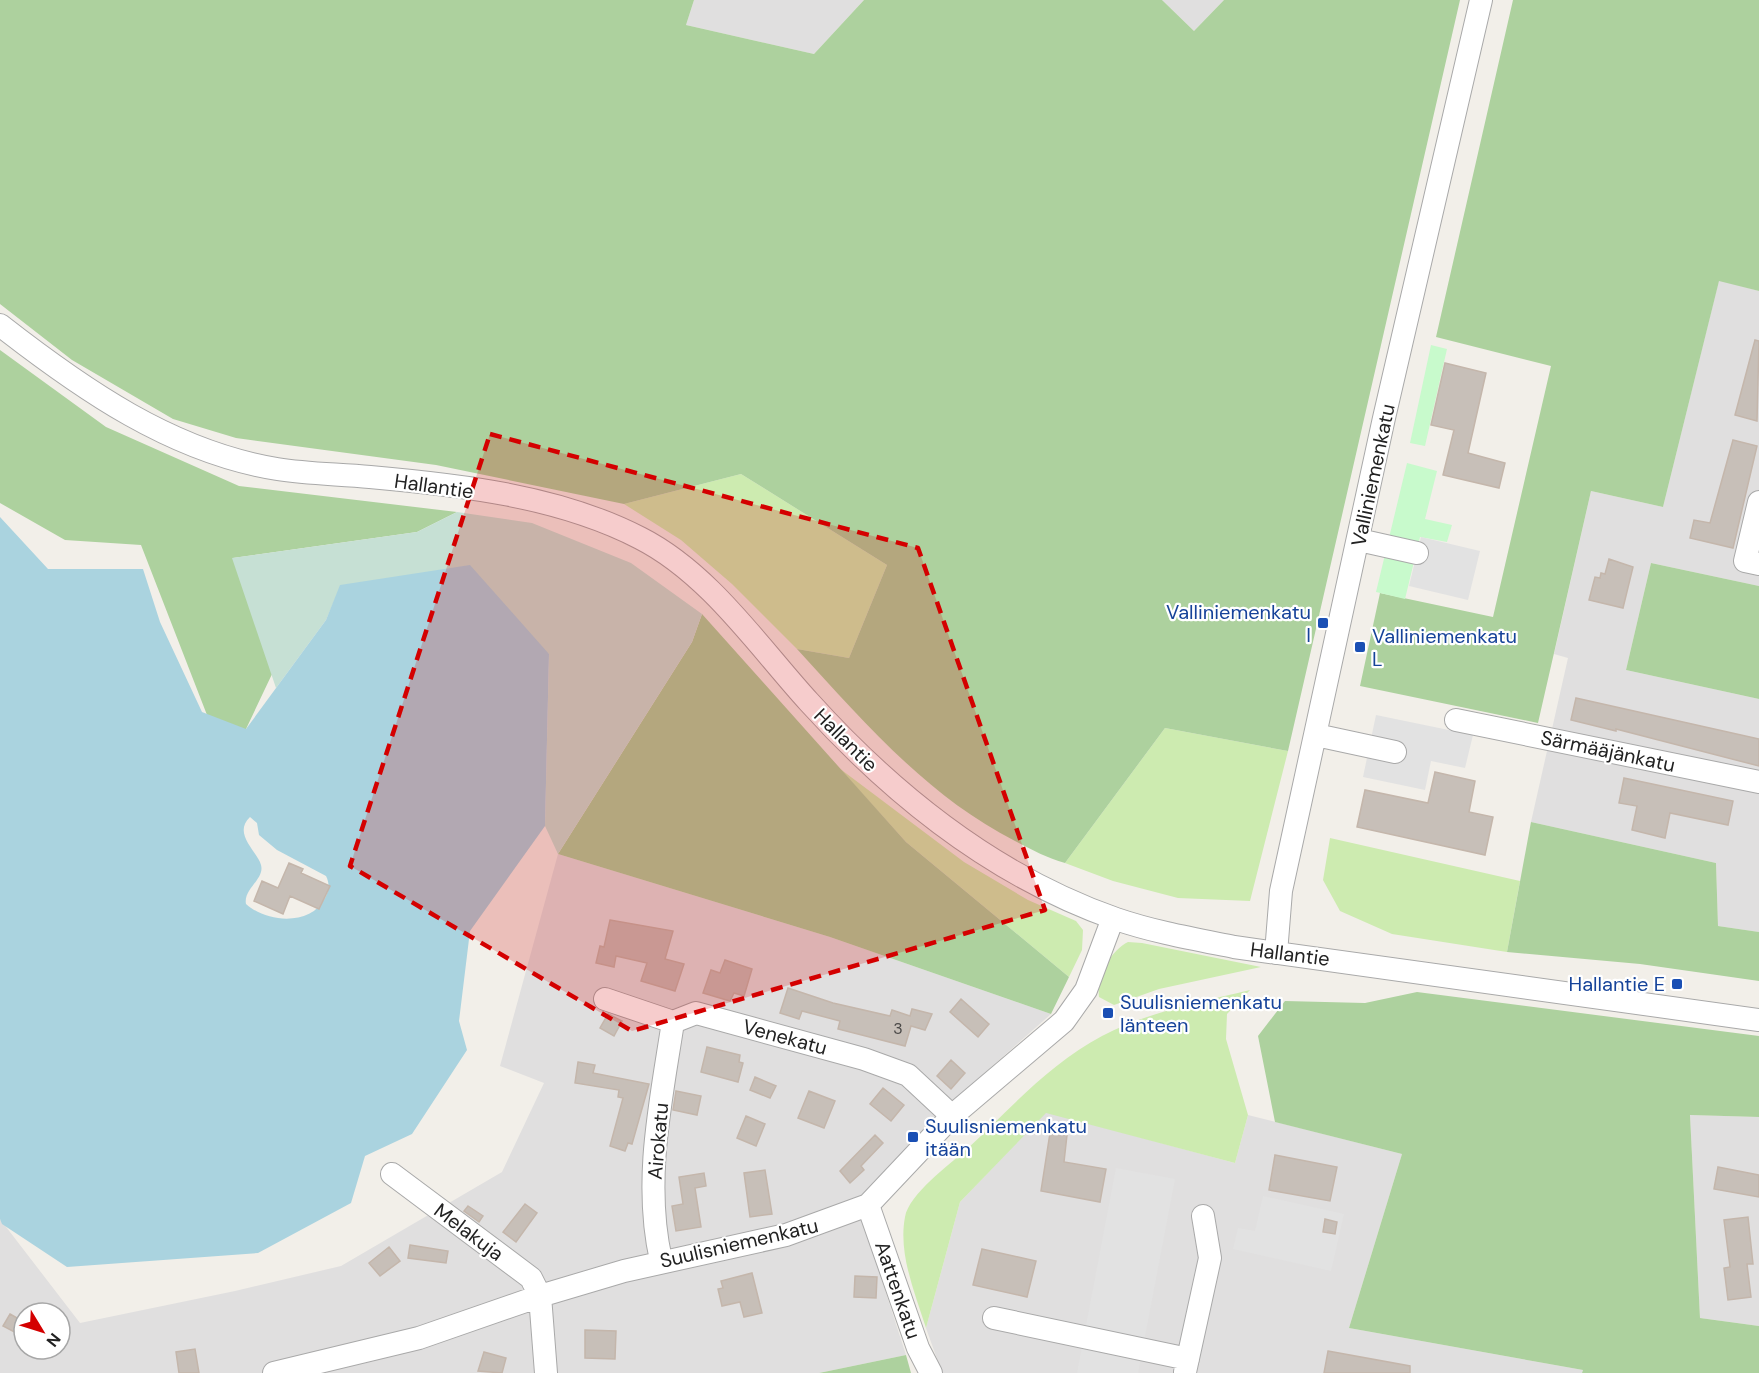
<svg xmlns="http://www.w3.org/2000/svg" width="1759" height="1373" font-family="'DM Sans',sans-serif">
	<style>
		.residential { fill: #e0dfdf; fill-rule: evenodd }
		.grass { fill: #cdebb0 }
		.forest { fill: #add19e }
		.wetland { fill: #c6e0d4 }
		.park { fill: #c8facc }
		.parking { fill: #e2e2e2 }
		.water { fill: #aad3df; fill-rule: evenodd }
		.building { fill: #c7bfb8; stroke: #c4b6ab; stroke-width: 1.5 }
		.lines { fill: none; stroke-linecap: round; stroke-linejoin: round }
		.minor-casing { stroke: #a9a9a9; stroke-width: 24 }
		.minor { stroke: #fff; stroke-width: 22 }
		.marked { fill: #d40000; fill-opacity: 0.2; stroke: #d40000; stroke-width: 4.5; stroke-dasharray: 12 8; stroke-linejoin: round }
		.transit-dot { fill: #1a4fb4; stroke: #fff; stroke-width: 2 }
		.labels { text-anchor: middle; stroke-width: 4.5; stroke-linejoin: round; paint-order: stroke }
		.number-label { font-size: 16px; fill: #4b4948 }
		.street-label { font-size: 20px; fill: #222; stroke: #fff }
		.transit-label { font-size: 20px; fill: #164399; stroke: #fff; text-anchor: start }
	</style>
	<rect width="100%" height="100%" fill="#f2efe9"/>
	<!-- residential -->
	<path class="residential" d="M694 0H864L814 54 686 25Z
		M1162 0H1224L1194 31Z
		M1719 280 1759 291V586L1651 563 1626 670 1759 699V932L1718 926 1716 863 1531 822 1568 658 1554 654 1591 491 1663 507Z
		M558 854 830 937 1051 1014 955 1099 866 1231 906 1355 819 1373H0V1219L80 1323 235 1291 341 1266 502 1172 544 1083 500 1066ZM24 1313H60V1349H24Z
		M1046 1112 1235 1163 1248 1115 1402 1154 1349 1328 1583 1370 1582 1373H942L926 1328 960 1202Z
		M1690 1115 1759 1117V1326L1700 1318Z"/>
	<!-- grass -->
	<path class="grass" d="M741 474 887 565 849 658 797 649 732 584 681 540 624 504Z
		M1165 728 1288 751 1250 901 1178 898 1113 881 1065 863Z
		M839 768 964 862 1028 900 1076 921 1083 930 1082 950 1069 977 906 842Z
		M1330 838 1520 881 1507 952 1392 934 1340 911 1323 880Z
		M1128 942 1142 943 1261 967 1159 989 1114 1005 1099 997C1096 977 1111 950 1128 942Z
		M1250 990 1227 1014 1226 1039 1248 1115 1235 1163 1046 1113 960 1202 926 1328C915 1293 898 1254 905 1217 909 1194 949 1165 966 1150 1009 1110 1049 1064 1102 1036 1148 1012 1200 1002 1250 990Z"/>
	<!-- forest -->
	<path class="forest" d="M0 0H694L686 25 814 54 864 0H1162L1194 31 1224 0H1460L1288 751 1165 728 1065 863C1047 858 1032 850 1015 841 927 796 863 721 797 649L849 658 887 565 741 474 624 504 436 465 236 438 173 419 72 360 0 304Z
		M1513 0H1759V291L1719 281 1663 507 1591 491 1538 723 1360 686 1380 593 1493 617 1551 366 1436 337Z
		M0 350 106 427 239 486 457 512 417 532 233 558 273 672 246 729 214 733 141 545 65 540 0 503Z
		M1651 563 1759 586V699L1626 670Z
		M702 614 906 842 1069 977 1051 1014 830 937 558 854 692 642Z
		M1531 822 1716 863 1718 926 1759 932V981L1640 964 1507 952Z
		M1417 992 1759 1036V1117L1690 1115 1700 1318 1759 1326V1373H1582L1583 1370 1349 1328 1402 1154 1275 1122 1258 1036 1285 1001 1365 1003Z
		M906 1355 911 1373H819Z"/>
	<!-- wetland -->
	<path class="wetland" d="M457 512 532 523 631 563 702 614 692 642 558 854 545 826 549 654 341 585 326 620 276 688 232 558 417 532Z"/>
	<!-- park -->
	<path class="park" d="M1431 345 1447 349 1425 446 1410 443Z
		M1407 463 1437 471 1425 519 1452 525 1447 542 1420 537 1405 599 1376 592Z"/>
	<!-- parking -->
	<path class="parking" d="M1421 537 1480 551 1468 600 1409 586Z
		M1376 715 1473 735 1465 768 1431 761 1425 790 1363 777Z
		M1116 1168 1175 1179 1138 1373H1077Z
		M1263 1196 1344 1214 1331 1271 1233 1249 1238 1228 1255 1231Z"/>
	<!-- water -->
	<path class="water" d="M0 517 48 569H143L160 622 202 712 246 729 326 620 340 585 470 565 549 654 545 826 470 931 459 1021 467 1050 412 1134 365 1156 351 1203 258 1253 67 1267 2 1224 0 1219ZM250 817 257 823 259 835 277 850 326 876C330 884 329 891 325 898 311 926 267 923 246 904 243 889 265 879 261 865 258 852 232 834 250 817Z"/>
	<!-- building -->
	<path class="building" d="M1755 340 1759 341 1757 421 1735 415Z
		M1445 363 1486 373 1468 453 1505 463 1499 488 1443 475 1454 430 1431 425Z
		M1733 440 1757 446 1733 548 1690 538 1694 520 1710 523Z
		M1609 559 1633 567 1623 608 1589 600 1595 577 1600 578 1601 573 1605 574Z
		M1576 698 1759 739V766L1616 729V731L1571 720Z
		M1435 772 1475 781 1469 812 1493 817 1485 855 1357 827 1365 790 1428 803Z
		M1624 778 1733 801 1728 825 1670 813 1665 838 1632 830 1637 806 1619 803Z
		M289 863 303 869 301 873 330 886 319 909 290 896 283 914 254 901 262 881 278 888Z
		M610 920 673 931 665 959 684 964 675 991 641 981 647 963 616 956 614 967 596 963 600 946 604 947Z
		M725 960 752 969 744 996 734 993 730 1001 703 993 711 970 720 973Z
		M788 988 833 1003 890 1016 892 1010 910 1016 912 1009 932 1014 925 1030 911 1026 905 1046 838 1029 840 1021 802 1011 799 1019 780 1013Z
		M961 999 989 1024 978 1037 950 1012Z
		M608 1014 622 1021 614 1036 600 1028Z
		M707 1047 740 1055 739 1062 743 1063 738 1082 701 1072Z
		M951 1060 965 1073 951 1089 937 1076Z
		M578 1062 595 1065 593 1073 649 1084 632 1144 628 1143 625 1151 610 1146 623 1098 618 1097 619 1090 575 1083Z
		M755 1077 776 1086 770 1098 750 1090Z
		M883 1088 904 1105 891 1121 870 1104Z
		M676 1091 701 1096 697 1115 673 1110Z
		M809 1091 835 1101 824 1128 798 1118Z
		M746 1116 765 1124 756 1146 737 1138Z
		M1050 1133 1067 1135 1064 1162 1106 1169 1100 1202 1041 1191Z
		M875 1135 883 1143 861 1166 864 1170 850 1183 840 1171Z
		M1275 1155 1337 1167 1330 1201 1269 1190Z
		M1718 1167 1759 1175V1197L1714 1189Z
		M765 1170 772 1214 750 1217 744 1173Z
		M704 1173 706 1186 695 1188 701 1227 676 1231 672 1206 683 1204 679 1177Z
		M525 1204 537 1213 516 1242 503 1232Z
		M468 1206 483 1216 479 1222 464 1211Z
		M1748 1217 1753 1264H1747L1751 1297 1728 1300 1724 1268 1730 1267 1724 1220Z
		M1325 1219 1337 1222 1335 1234 1323 1232Z
		M410 1245 448 1251 446 1263 408 1258Z
		M389 1247 400 1261 380 1276 369 1263Z
		M982 1249 1036 1261 1027 1297 973 1285Z
		M752 1273 762 1313 744 1317 740 1302 722 1306 718 1289 723 1288 721 1281Z
		M855 1276 877 1277 876 1298 854 1297Z
		M10 1314 24 1322V1337L3 1326Z
		M585 1330 616 1331 615 1359 585 1358Z
		M195 1349 199 1373H179L176 1352Z
		M1328 1351 1410 1366V1373H1324Z
		M484 1352 506 1358 502 1373 478 1371Z"/>
	<g class="lines">
		<defs>
			<path id="minor" d="M0 325C82 389 172 452 277 469 307 474 339 474 370 477 460 485 559 496 640 538 709 573 758 646 809 702 893 795 996 877 1116 919 1154 932 1194 939 1234 947L1759 1020
				M1759 502 1745 561 1759 564
				M1359 540 1417 553
				M1456 720 1759 782
				M1316 735 1395 752
				M1276 953 1281 891 1384 418 1481 0
				M605 999 673 1022 696 1013 864 1059 908 1075 952 1116
				M392 1174 531 1278 540 1296 546 1373
				M868 1205 918 1348 931 1373
				M661 1260C643 1181 661 1101 673 1022
				M994 1318 1188 1359
				M1185 1372 1210 1258 1203 1216
				M274 1373 419 1338 540 1296 624 1271 786 1235 868 1205 952 1116 1064 1021 1086 990 1113 918"/>
		</defs>
		<!-- minor casing -->
		<use href="#minor" class="minor-casing"/>
		<!-- minor -->
		<use href="#minor" class="minor"/>
	</g>
	<!-- marked area -->
	<path class="marked" d="M490 434 918 548 1045 910 632 1031 350 866Z"/>
	<!-- markers -->
	<g class="transit-dot">
		<rect x="1317" y="617" width="12" height="12" rx="3"/>
		<rect x="1354" y="641" width="12" height="12" rx="3"/>
		<rect x="1671" y="978" width="12" height="12" rx="3"/>
		<rect x="1102" y="1007" width="12" height="12" rx="3"/>
		<rect x="907" y="1131" width="12" height="12" rx="3"/>
	</g>
	<g class="labels">
		<!-- number labels -->
		<g class="number-label">
			<text x="898" y="1034">3</text>
		</g>
		<!-- street labels -->
		<g class="street-label">
			<text transform="translate(1373 475) rotate(-78)" y="7">Valliniemenkatu</text>
			<text transform="translate(434 486) rotate(8)" y="7">Hallantie</text>
			<text transform="translate(846 740) rotate(45)" y="7">Hallantie</text>
			<text transform="translate(1608 751) rotate(12)" y="7">Särmääjänkatu</text>
			<text transform="translate(1290 954) rotate(7)" y="7">Hallantie</text>
			<text transform="translate(785 1037) rotate(15)" y="7">Venekatu</text>
			<text transform="translate(658 1141) rotate(-85)" y="7">Airokatu</text>
			<text transform="translate(469 1232) rotate(37)" y="7">Melakuja</text>
			<text transform="translate(739 1243) rotate(-13)" y="7">Suulisniemenkatu</text>
			<text transform="translate(898 1290) rotate(71)" y="7">Aattenkatu</text>
		</g>
		<!-- transit labels -->
		<g class="transit-label">
			<text x="1311" y="619" text-anchor="end">Valliniemenkatu<tspan x="1311" dy="23">I</tspan></text>
			<text x="1372" y="643">Valliniemenkatu<tspan x="1372" dy="23">L</tspan></text>
			<text x="1665" y="991" text-anchor="end">Hallantie E</text>
			<text x="1120" y="1009">Suulisniemenkatu<tspan x="1120" dy="23">länteen</tspan></text>
			<text x="925" y="1133">Suulisniemenkatu<tspan x="925" dy="23">itään</tspan></text>
		</g>
	</g>
	<!-- north arrow -->
	<g transform="translate(42 1331) rotate(128)"><circle r="28" fill="#ffffff" stroke="#a7a7a7" stroke-width="1.5"/>
	<path d="M0-4.5L10 22L0 15L-10 22Z" fill="#d40000"/>
	<text y="-9" font-size="16" font-weight="bold" text-anchor="middle" fill="#222222">N</text>
	</g>
</svg>
